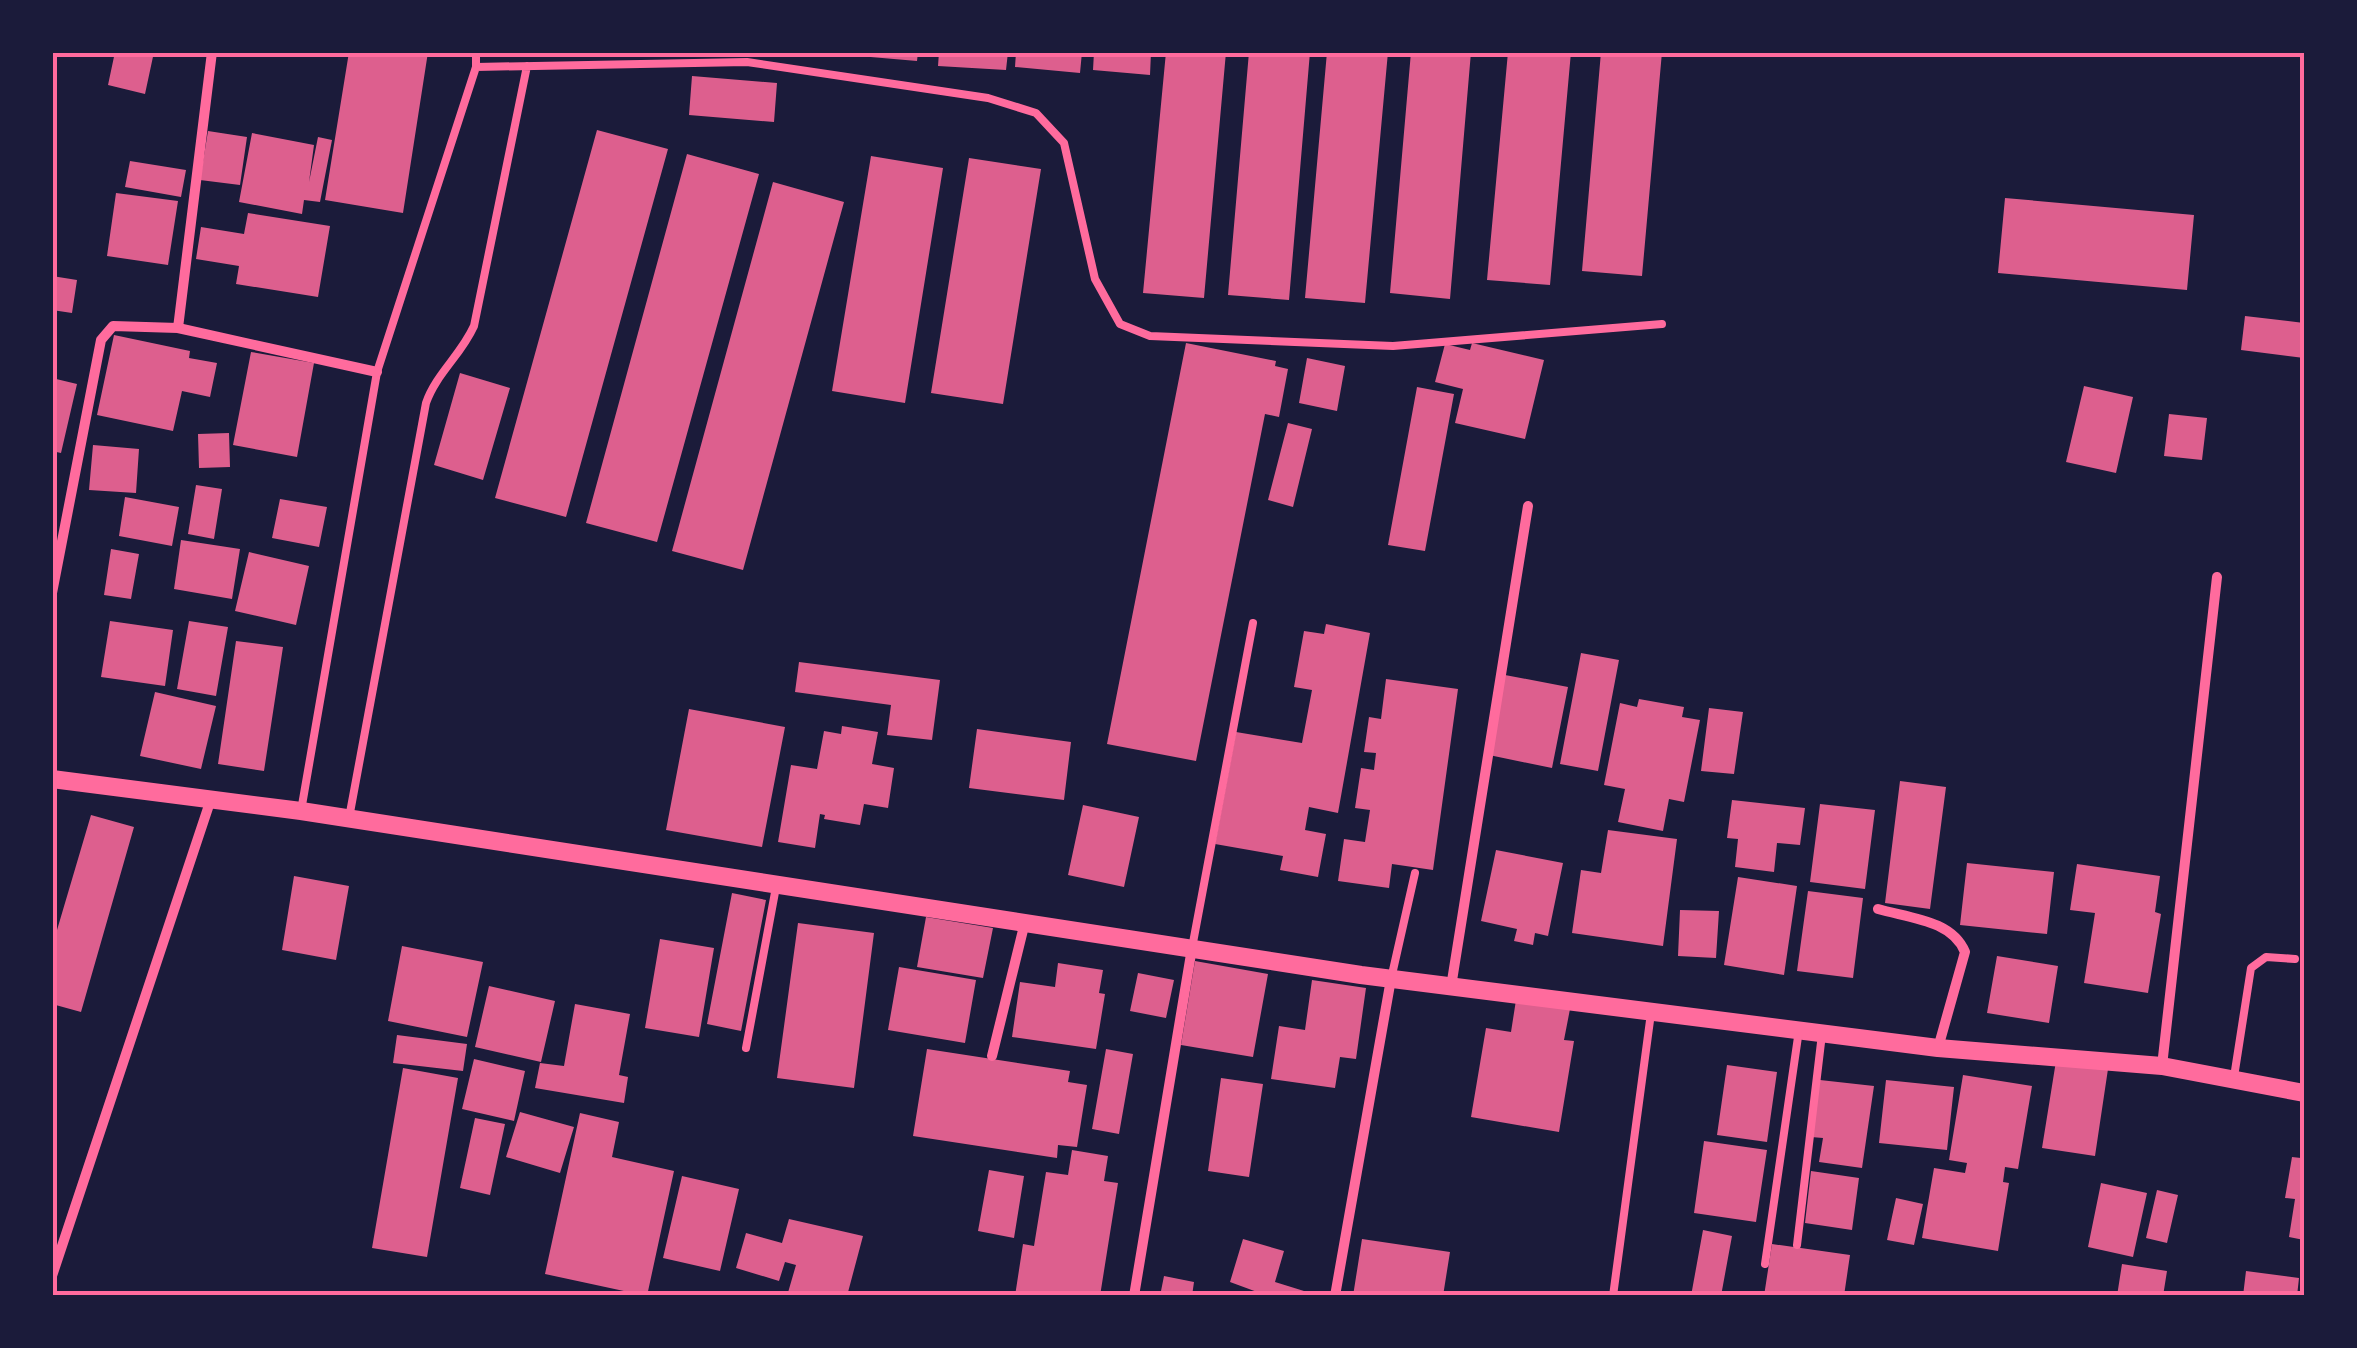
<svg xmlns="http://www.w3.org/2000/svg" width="2357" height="1348" font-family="Bitter,serif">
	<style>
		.building { fill: #dd5f8e }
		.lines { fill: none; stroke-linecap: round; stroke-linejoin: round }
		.service { stroke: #ff6b9d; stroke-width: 8 }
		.minor { stroke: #ff6b9d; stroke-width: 10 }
		.tertiary { stroke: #ff6b9d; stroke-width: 18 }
		.neatline { fill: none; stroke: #ff6b9d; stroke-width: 4 }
	</style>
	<rect width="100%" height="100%" fill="#1b1b3a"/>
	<!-- building -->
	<path class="building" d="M115 52H154L145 94 108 85Z
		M349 52H428L403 213 325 200Z
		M859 52H918L917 61 859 56Z
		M939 52H1008L1006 70 938 66Z
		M1016 52H1082L1080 73 1015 67Z
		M1094 52H1151L1150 75 1093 70Z
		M1166 52H1226L1204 298 1143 293Z
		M1249 52H1310L1289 300 1228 295Z
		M1327 52H1388L1365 303 1305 298Z
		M1411 52H1471L1450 299 1390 293Z
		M1508 52H1571L1550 285 1487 280Z
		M1601 52H1662L1642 276 1582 271Z
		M692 76 777 83 774 122 689 115Z
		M597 130 668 149 566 517 495 498Z
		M208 131 247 137 240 185 200 180Z
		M252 133 314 145 309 182 318 137 332 140 320 202 304 200 302 214 239 202Z
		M687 154 759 174 657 542 586 523Z
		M871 156 943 168 905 403 832 391Z
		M969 158 1041 169 1003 404 931 393Z
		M130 161 186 170 181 197 125 187Z
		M773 182 844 202 743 570 672 551Z
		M116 193 178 201 168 265 107 256Z
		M2005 198 2194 215 2187 290 1998 273Z
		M248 213 330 226 318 297 236 284 239 266 196 259 201 227 244 234Z
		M52 276 77 280 72 313 52 310Z
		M2245 316 2304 323V358L2241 350Z
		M114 335 190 351 189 358 217 363 210 397 182 391 173 431 97 415Z
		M1186 343 1276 361 1275 366 1288 369 1279 417 1265 414 1196 761 1107 744Z
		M1472 343 1544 360 1525 439 1455 423 1463 389 1435 382 1445 344 1470 350Z
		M251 352 314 363 297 457 233 445Z
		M1307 358 1345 366 1337 411 1299 403Z
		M460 373 510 388 483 480 434 465Z
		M52 378 77 384 61 453 52 451Z
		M2084 386 2133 397 2116 473 2066 462Z
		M1417 387 1454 394 1425 551 1388 545Z
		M2169 414 2207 418 2202 460 2164 456Z
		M1288 423 1312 429 1293 507 1268 500Z
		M229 433 230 467 199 468 198 434Z
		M93 445 139 449 136 493 89 490Z
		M196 485 222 489 214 539 188 534Z
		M125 497 179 507 172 546 119 536Z
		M280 499 327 507 319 547 272 538Z
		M181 540 240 549 232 599 174 589Z
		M111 549 139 554 131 599 104 595Z
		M249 552 309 566 296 625 235 611Z
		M110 621 173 630 165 686 101 677Z
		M189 621 228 627 216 696 177 689Z
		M1326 624 1370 633 1338 813 1309 807 1305 830 1326 834 1318 877 1280 870 1283 856 1215 844 1236 732 1302 743 1312 690 1294 687 1304 631 1324 634Z
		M236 641 283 647 264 771 218 764Z
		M1581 653 1619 660 1598 771 1560 764Z
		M799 662 940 680 932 740 887 735 891 705 795 692Z
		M1505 675 1568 687 1552 768 1489 755Z
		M1386 679 1458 689 1433 870 1392 864 1389 888 1338 881 1344 839 1365 842 1370 810 1355 808 1361 768 1374 770 1376 753 1364 752 1369 717 1381 719Z
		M155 692 216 706 201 769 140 756Z
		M1639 699 1684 707 1682 717 1700 720 1684 802 1669 799 1663 831 1618 822 1625 789 1604 785 1620 703 1637 707Z
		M1709 708 1743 712 1734 774 1701 771Z
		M689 709 785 727 762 847 666 830Z
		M842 726 878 732 872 764 894 768 888 808 864 804 860 825 824 819 825 815 820 814 815 848 778 842 791 765 817 769 824 731 841 734Z
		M977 729 1071 742 1064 800 969 788Z
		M1900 781 1946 787 1930 909 1885 903Z
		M1732 800 1805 808 1800 845 1777 843 1774 872 1735 867 1738 839 1727 838Z
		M1820 804 1875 810 1865 889 1810 882Z
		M1083 805 1139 817 1124 887 1068 875Z
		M91 815 134 827 81 1012 52 1004V947Z
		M1608 830 1677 839 1663 946 1572 933 1581 870 1601 873Z
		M1496 850 1563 863 1548 936 1535 933 1533 945 1514 941 1517 929 1481 921Z
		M1967 863 2054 872 2047 934 1960 925Z
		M2077 864 2160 876 2155 912 2161 914 2148 993 2084 983 2095 913 2070 910Z
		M294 876 349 886 336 960 282 950Z
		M1738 877 1797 886 1784 975 1724 965Z
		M1808 891 1863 898 1853 978 1797 971Z
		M732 893 766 900 741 1031 707 1024Z
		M1680 910 1719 911 1716 958 1678 956Z
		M926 917 993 928 983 978 917 967Z
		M798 923 874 933 854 1088 777 1078Z
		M660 939 714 948 699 1037 645 1028Z
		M402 946 483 962 467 1037 388 1021Z
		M1997 956 2058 966 2049 1023 1987 1013Z
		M1195 961 1268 974 1253 1057 1181 1045Z
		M1058 963 1103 970 1099 993 1105 994 1096 1049 1012 1037 1020 982 1055 987Z
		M899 967 976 980 965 1043 888 1030Z
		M1138 973 1174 980 1166 1018 1130 1011Z
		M1312 980 1366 988 1356 1059 1340 1057 1335 1088 1271 1079 1279 1026 1305 1030Z
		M489 986 555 1001 541 1062 475 1047Z
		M1516 1000 1570 1009 1564 1040 1574 1041 1559 1132 1471 1117 1486 1028 1511 1032Z
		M575 1004 630 1014 619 1075 628 1077 624 1103 535 1088 540 1063 564 1066Z
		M397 1035 467 1044 463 1071 393 1063Z
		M927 1049 1070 1071 1068 1082 1087 1085 1077 1147 1058 1145 1057 1158 913 1136Z
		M1106 1049 1133 1054 1119 1134 1092 1129Z
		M474 1059 525 1071 514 1121 462 1109Z
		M2056 1061 2108 1069 2095 1156 2042 1148Z
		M1727 1065 1777 1072 1767 1142 1717 1135Z
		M403 1068 458 1078 427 1257 372 1248Z
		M1963 1075 2032 1086 2018 1169 2005 1167 2003 1182 2009 1183 1998 1251 1922 1238 1934 1168 1965 1173 1967 1163 1949 1160Z
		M1221 1078 1263 1084 1249 1177 1208 1171Z
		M1820 1080 1874 1086 1862 1168 1819 1162 1823 1138 1811 1137Z
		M1886 1080 1954 1087 1947 1150 1879 1143Z
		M520 1112 574 1127 560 1173 506 1157Z
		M580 1113 619 1122 612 1157 674 1171 647 1296 545 1274Z
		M475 1118 505 1124 490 1195 460 1188Z
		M1704 1141 1767 1150 1756 1222 1694 1213Z
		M2302 1149 2304 1150V1240L2289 1237 2295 1199 2285 1198 2292 1157 2301 1158Z
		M1072 1150 1108 1156 1104 1181 1118 1183 1100 1296H1015L1023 1244 1034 1246 1046 1172 1068 1175Z
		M989 1170 1024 1176 1014 1238 978 1231Z
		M1811 1171 1859 1178 1852 1230 1805 1223Z
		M682 1176 739 1189 720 1271 663 1258Z
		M2101 1183 2147 1193 2133 1257 2088 1247Z
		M2157 1190 2178 1195 2167 1243 2146 1238Z
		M1896 1198 1923 1204 1914 1245 1887 1240Z
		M789 1219 863 1236 847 1296H787L796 1265 785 1262 779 1281 736 1268 746 1233 782 1243Z
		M1703 1230 1732 1236 1721 1296H1691Z
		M1243 1239 1284 1251 1275 1282 1304 1291 1302 1296H1268L1230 1282Z
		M1362 1239 1450 1252 1443 1296H1353Z
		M1772 1244 1850 1255 1844 1296H1764Z
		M2122 1264 2167 1271 2163 1296H2117Z
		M2246 1271 2299 1278 2297 1296H2243Z
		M1164 1276 1194 1282 1192 1296H1160Z"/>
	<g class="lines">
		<!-- service -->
		<path class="service" d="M476 67 747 62 988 98 1036 113 1064 143 1095 279 1120 324 1150 336 1393 346 1662 324
			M301 811 377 372 476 67V52
			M349 818 426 403C436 374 461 355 474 326L527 66
			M1192 948 1253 623
			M1391 979 1415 873
			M746 1048 776 887
			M2234 1077 2251 968 2266 957 2295 959
			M1797 1245 1822 1034
			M1765 1264 1799 1030
			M1613 1296 1651 1013"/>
		<!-- minor -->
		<path class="minor" d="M212 52 178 328 377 372
			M52 593 101 340 113 326 178 328
			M1878 909C1909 918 1952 920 1965 952L1938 1048
			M1451 987 1528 506
			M992 1056 1025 922
			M2162 1066 2217 577
			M52 1276 210 802
			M1134 1296 1192 948
			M1335 1296 1391 979"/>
		<!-- tertiary -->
		<path class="tertiary" d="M52 779 301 811 1361 975 1938 1048 2162 1066 2304 1093"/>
	</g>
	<!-- border -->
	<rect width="2357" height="1348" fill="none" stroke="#1b1b3a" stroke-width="110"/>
	<rect x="55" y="55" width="2247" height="1238" class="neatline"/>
</svg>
